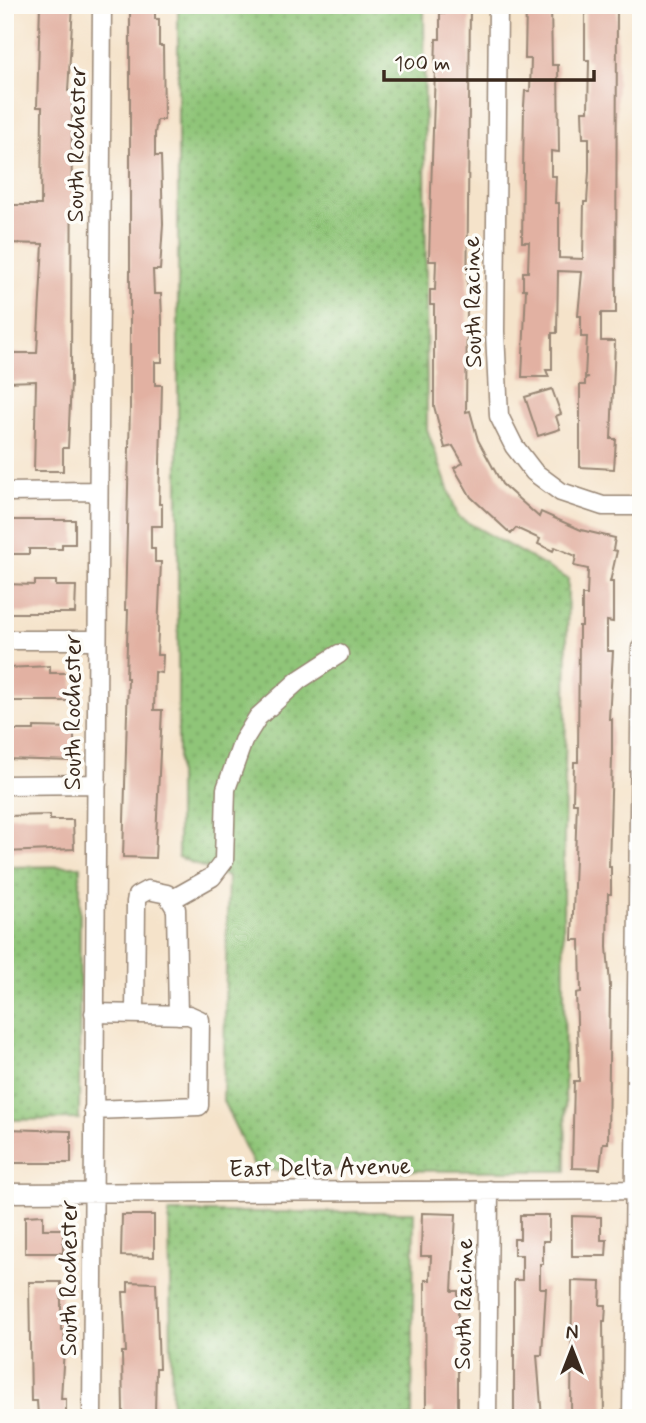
<svg xmlns="http://www.w3.org/2000/svg" width="646" height="1423" font-family="Mynerve,sans-serif">
	<style>
		.grass { fill: url(#grass-dots); stroke: #65784b; stroke-width: 2 }
		.building { fill: #e2b1a2 }
		.lines { fill: none; stroke-linecap: round; stroke-linejoin: round }
		.minor-casing { stroke: #988674; stroke-width: 21 }
		.minor { stroke: #fff; stroke-width: 18 }
		.labels { text-anchor: middle; stroke-width: 7; stroke-linejoin: round; paint-order: stroke }
		.street-label { font-size: 24px; fill: #3b2a1e; stroke: #fdfcf7 }
	</style>
	<defs>
		<pattern id="grass-dots" width="8" height="8" patternUnits="userSpaceOnUse" patternTransform="scale(1.75)"><rect width="8" height="8" fill="#8fc578"/><path d="M2 2h.1M6 6h.1" fill="none" stroke="#76a062" stroke-width="1.8" stroke-linecap="round"/></pattern>
	</defs>
	<rect width="100%" height="100%" fill="#fdfcf7"/>
	<filter id="ink" filterUnits="userSpaceOnUse"><feTurbulence type="fractalNoise" baseFrequency=".0143" numOctaves="2"/><feDisplacementMap in="SourceGraphic" scale="14" xChannelSelector="R" yChannelSelector="G"/><feConvolveMatrix kernelMatrix="1 2 1 2 8 2 1 2 1" color-interpolation-filters="sRGB"/></filter>
	<filter id="wash" filterUnits="userSpaceOnUse"><feTurbulence type="fractalNoise" baseFrequency=".00686" numOctaves="4" result="noise"/><feDisplacementMap in="SourceGraphic" scale="28" xChannelSelector="R" yChannelSelector="G"/><feGaussianBlur stdDeviation="1.57" result="paint"/><feColorMatrix in="noise" values="0 0 0 0 0 0 0 0 0 0 0 0 0 0 0 0 0 1.4 0 .05"/><feComposite in="paint" operator="in"/></filter>
	<g filter="url(#wash)">
		<rect width="100%" height="100%" fill="#f5e3ca"/>
		<!-- grass -->
		<path class="grass" d="M178 5H424L427 429 458 517 568 579 563 898 566 1171 256 1170 223 1101 228 877 178 857Z
			M80 866 79 1119 5 1120V867Z
			M169 1212H414L412 1418H172Z"/>
		<g id="blocks">
			<!-- building -->
			<path class="building" d="M40 5H73L68 91H72L71 381 68 448H63V471H34L36 381 5 382V353H37L43 244 5 243V205H41L42 107H37Z
				M130 5H155V19H159V46H163L164 120H157L155 133V156H161L163 224 160 270H153L154 294H161L162 320V362H155V385H162L159 504H162V526H151V549H155V562H161L157 655H163L162 673 155 672 154 710H162L155 858 123 857 128 678H126L128 610H125L130 407Z
				M445 5H470L466 412 470 411 478 440 502 484 539 517 541 512 581 530 615 538 613 550 617 551 610 582H613V622L607 621V651H613L609 719H612V757L609 867H611V894H608L607 947 610 985 608 1143H603L600 1169 572 1168 574 1081H579L576 993 581 992 580 940H572L577 803H573L574 762H578L579 626H582V595H587L588 569 574 566 576 556 555 547 553 551 538 544 540 539 516 528 511 534 471 497 454 468 463 463 453 446 445 448 434 406V305H430V290H435L436 261H429L430 221 436 39H440V13H445Z
				M526 5H551L552 65H558L559 152 551 151V176H556L555 203H559V258L583 259 584 202H587L589 171V138H583L582 111H588L589 60H585V5H617L616 313H601V341H615L611 439H616L614 469 580 467V385H585V378L589 377H585L587 337H581V316H578L582 272 558 271 557 333H552V370H546L549 377H522L526 289H523V272H528L529 242H522L524 106 525 91H530L531 59H525Z
				M552 389 561 414 556 416 560 429 538 436 525 397Z
				M5 520H75V544H62V549H29V554H5Z
				M35 581H56V586H76L75 613H5V584L35 585Z
				M50 666V673H73L74 701H5V668Z
				M34 727 74 728V761L5 759V730H34Z
				M50 815V820H73L74 849 5 852V816Z
				M5 1129 71 1131V1163H5Z
				M422 1213 456 1214 452 1291H458V1418H433V1410H426L425 1280H430L431 1256H421Z
				M43 1215V1229H63V1253H25V1216Z
				M122 1215H154V1257L121 1256Z
				M520 1215H549V1241H543V1264H540V1288H546L542 1355H537L542 1418H514V1280H522V1255H514V1239H520Z
				M572 1216 601 1217V1240H607L606 1256H572Z
				M572 1281 601 1282 600 1305H606L605 1321H603L604 1418H571Z
				M29 1282H61V1330H65L61 1399H66V1415H38L37 1401H31Z
				M128 1282 156 1283 159 1368H156L155 1414 123 1413 122 1352H126L123 1292H128Z"/>
		</g>
	</g>
	<g filter="url(#ink)">
		<use href="#blocks" fill-opacity="0" stroke="#988674" stroke-width="2"/>
		<g class="lines">
			<defs>
				<path id="minor" d="M498 5 495 332 499 416 514 446 534 472 561 492 603 506H641
					M5 492 97 491
					M5 640H97
					M5 785 97 784
					M173 899 212 877 224 861 226 789 243 741 258 717 299 680 339 654
					M135 1014 136 902 137 896 148 890 167 894 176 909 178 1015
					M93 1110 199 1106 200 1020 189 1015 94 1013
					M5 1193 636 1190
					M92 1418 102 5
					M487 1418 489 1190
					M632 1418 641 648"/>
			</defs>
			<!-- minor casing -->
			<use href="#minor" class="minor-casing"/>
			<!-- minor -->
			<use href="#minor" class="minor"/>
		</g>
	</g>
	<g class="labels">
		<!-- street labels -->
		<g class="street-label">
			<text transform="translate(76 144) rotate(-89)" y="8">South Rochester</text>
			<text transform="translate(472 302) rotate(-91)" y="8">South Racine</text>
			<text transform="translate(72 712) rotate(-90)" y="8">South Rochester</text>
			<text transform="translate(320 1167) rotate(-1)" y="8">East Delta Avenue</text>
			<text transform="translate(68 1278) rotate(-90)" y="8">South Rochester</text>
			<text transform="translate(463 1304) rotate(-89)" y="8">South Racine</text>
		</g>
	</g>
	<!-- margin -->
	<rect width="646" height="1423" fill="none" stroke="#fdfcf7" stroke-width="28"/>
	<!-- north arrow -->
	<g transform="translate(572 1349)" stroke="#fdfcf7" stroke-width="5" paint-order="stroke">
	<path d="M0-5L12 26L0 18L-12 26Z" fill="#3b2a1e"/>
	<text y="-10" font-size="19" font-weight="bold" text-anchor="middle" fill="#3b2a1e">N</text>
	</g>
	<!-- scale -->
	<path d="M384 70v10h210v-10" fill="none" stroke="#3b2a1e" stroke-width="3.5"/>
	<text x="394" y="70" font-size="21" fill="#3b2a1e" stroke="#fdfcf7" stroke-width="5" paint-order="stroke">100 m</text>
</svg>
